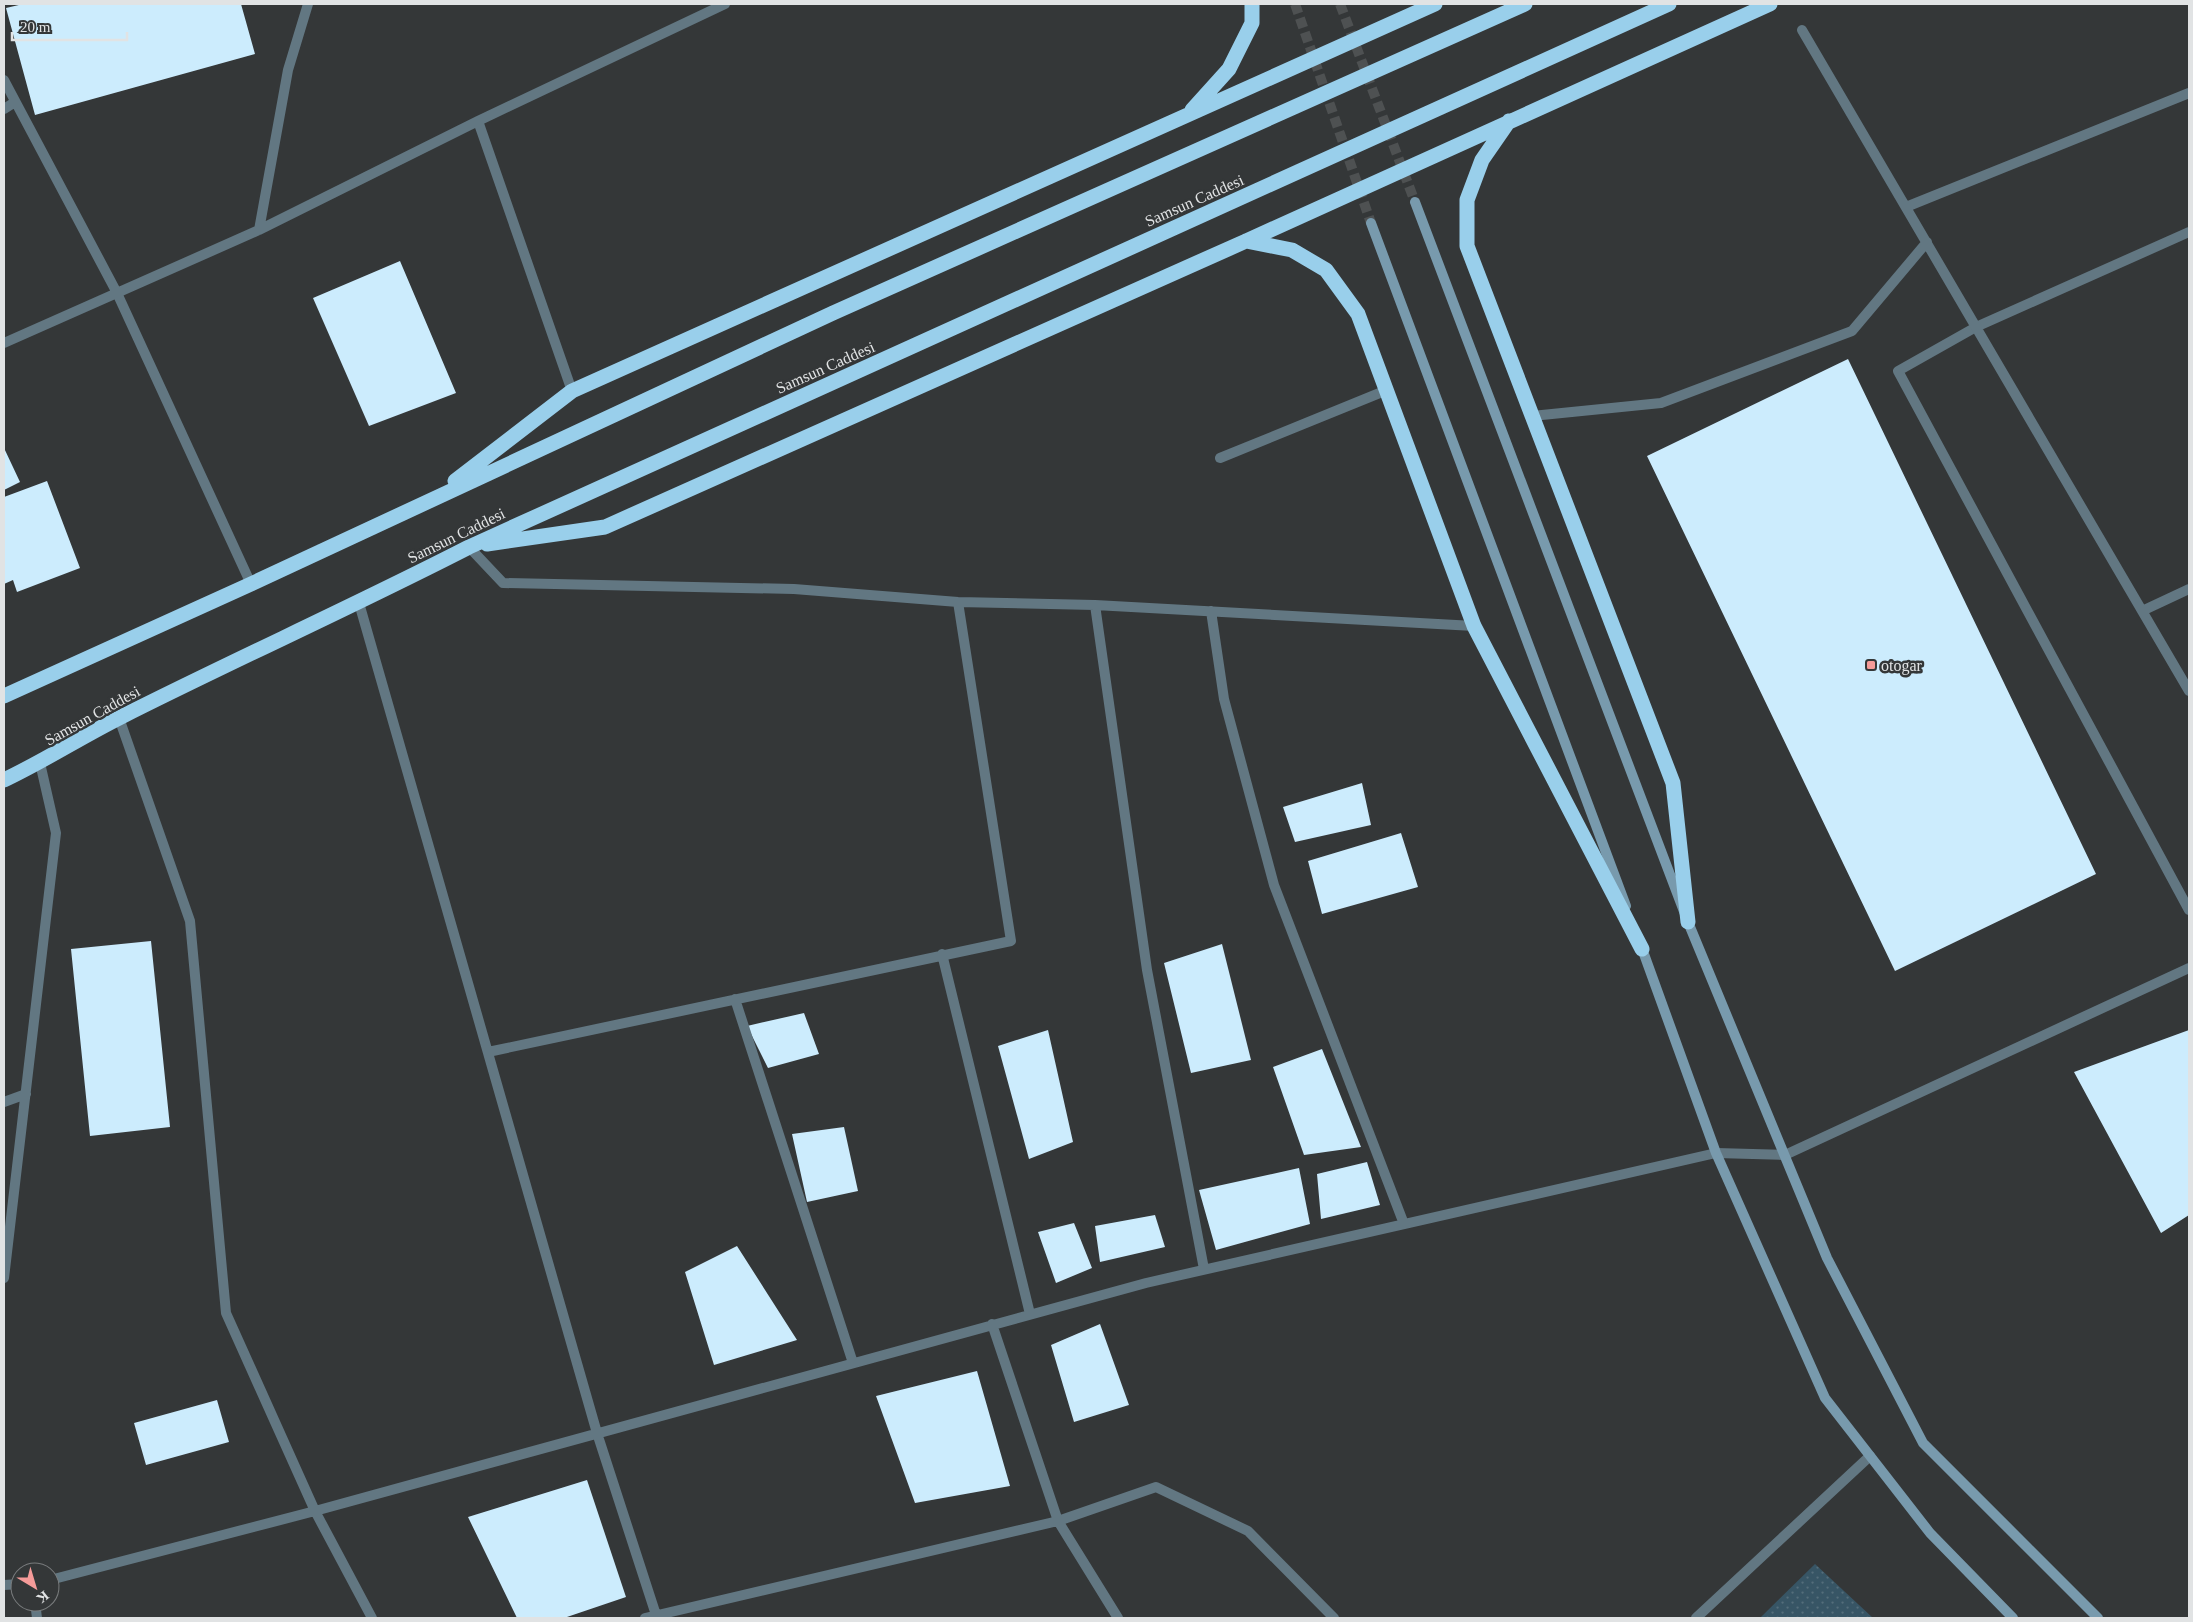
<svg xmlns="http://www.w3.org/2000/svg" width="2193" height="1622" font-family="'Times New Roman',serif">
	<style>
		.park { fill: url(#park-dots) }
		.building { fill: #ccecfd }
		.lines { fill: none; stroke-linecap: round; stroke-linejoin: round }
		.secondary-tunnel { stroke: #4e5152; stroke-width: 10; stroke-dasharray: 10 5; stroke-linecap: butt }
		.lane { stroke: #627782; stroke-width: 10 }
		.street { stroke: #627782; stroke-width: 10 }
		.secondary { stroke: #789aad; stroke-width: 10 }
		.highway { stroke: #99cfeb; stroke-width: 15 }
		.poi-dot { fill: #f59b99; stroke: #343738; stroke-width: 2 }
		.labels { text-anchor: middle; stroke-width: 5; stroke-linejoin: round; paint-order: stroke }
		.street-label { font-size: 16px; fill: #e1e3e4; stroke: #343738 }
		.poi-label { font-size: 16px; fill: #e1e3e4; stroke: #343738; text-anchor: start }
	</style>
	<defs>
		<pattern id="park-dots" width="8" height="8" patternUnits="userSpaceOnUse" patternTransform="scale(1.25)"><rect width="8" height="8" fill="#375565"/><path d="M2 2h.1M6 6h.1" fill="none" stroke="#546d7b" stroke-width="1.8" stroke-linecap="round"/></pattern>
	</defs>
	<rect width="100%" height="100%" fill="#343738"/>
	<!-- park -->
	<path class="park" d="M1815 1564 1873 1618H1760Z"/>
	<!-- building -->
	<path class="building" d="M23 4H241L255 54 35 115 6 8Z
		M400 261 456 393 369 426 313 298Z
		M1848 359 2096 874 1895 971 1647 456Z
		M4 448 20 482 4 490Z
		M47 481 80 568 17 592 13 580 4 584V497Z
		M1362 783 1371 825 1295 842 1283 807Z
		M1401 833 1418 887 1322 914 1308 861Z
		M151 941 170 1127 90 1136 71 949Z
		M1222 944 1251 1060 1191 1073 1164 963Z
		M804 1013 819 1054 768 1068 747 1026Z
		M1048 1030 1073 1142 1029 1159 998 1046Z
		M2189 1030V1215L2161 1233 2074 1072Z
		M1322 1049 1361 1147 1304 1155 1273 1067Z
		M844 1127 858 1191 807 1202 792 1134Z
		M1367 1162 1380 1205 1321 1219 1317 1174Z
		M1299 1168 1310 1224 1216 1250 1199 1190Z
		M1155 1215 1165 1247 1100 1262 1095 1226Z
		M1074 1223 1092 1268 1056 1283 1038 1232Z
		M737 1246 797 1340 714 1365 685 1272Z
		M1100 1324 1129 1405 1074 1422 1051 1345Z
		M977 1371 1010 1486 915 1503 876 1396Z
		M217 1400 229 1442 146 1465 134 1423Z
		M587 1480 626 1597 564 1618H517L468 1517Z"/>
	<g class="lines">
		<!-- secondary-tunnel -->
		<path class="secondary-tunnel" d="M1295 4 1371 223
			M1340 4 1415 202"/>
		<!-- lane -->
		<path class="lane" d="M1976 327 1898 371 2189 910"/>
		<!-- street -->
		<path class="street" d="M1802 30 2189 691
			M4 80 117 293 251 584
			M4 109 15 102
			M478 121 572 391
			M1906 207 2189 93
			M259 230 288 70 308 4
			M1976 327 2189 232
			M4 343 259 230 478 121 725 4
			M1532 416 1661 403 1852 331 1927 242
			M1220 458 1387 390
			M469 547 503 583 794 589 958 602 1095 605 1474 626
			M359 603 597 1433 657 1618
			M1095 605 1147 970 1204 1269
			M1211 611 1224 699 1274 885 1404 1224
			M2142 611 2189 589
			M119 718 190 921 226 1313 315 1511 372 1618
			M942 954 1030 1314
			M735 999 853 1363
			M488 1052 1011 941 958 602
			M4 1102 26 1094
			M4 1278 56 833 40 763
			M992 1324 1058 1521 1156 1487 1248 1531 1334 1618
			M50 1580 315 1511 1146 1283 1716 1153 1785 1155 2189 968
			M4 1585 20 1584
			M35 1602 37 1618
			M645 1618 1058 1521 1118 1618
			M1696 1618 1870 1456"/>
		<!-- secondary -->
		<path class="secondary" d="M1415 202 1688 922 1827 1258 1923 1443 2098 1618
			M1371 223 1626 906
			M1640 943 1716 1153 1825 1398 1930 1533 2013 1618"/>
		<!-- highway -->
		<path class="highway" d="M1192 110 1229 69 1252 23V4
			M1509 121 1482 160 1467 200V246L1673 783 1688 922
			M1246 241 1292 250 1326 270 1358 314 1474 626 1642 949
			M455 481 572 391 1435 4
			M487 544 605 527 1246 241 1770 4
			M4 696 251 584 833 313 1525 4
			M4 780C44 761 81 737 121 717 236 659 354 606 469 547L1669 4"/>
	</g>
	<!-- markers -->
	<rect class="poi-dot" x="1866" y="660" width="10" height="10" rx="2.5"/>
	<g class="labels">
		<!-- street labels -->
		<g class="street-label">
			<text transform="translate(1194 200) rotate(-24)" y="6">Samsun Caddesi</text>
			<text transform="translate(825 367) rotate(-24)" y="6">Samsun Caddesi</text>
			<text transform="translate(456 535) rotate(-26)" y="6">Samsun Caddesi</text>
			<text transform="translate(92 715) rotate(-29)" y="6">Samsun Caddesi</text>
		</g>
		<!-- poi labels -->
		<g class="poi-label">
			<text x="1881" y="671">otogar</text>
		</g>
	</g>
	<!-- border -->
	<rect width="2193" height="1622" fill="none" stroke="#e1e3e4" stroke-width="10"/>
	<!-- north arrow -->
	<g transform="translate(35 1587) rotate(142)"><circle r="24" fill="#343738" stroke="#797c7d"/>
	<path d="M0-4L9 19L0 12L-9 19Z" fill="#f59b99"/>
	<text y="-8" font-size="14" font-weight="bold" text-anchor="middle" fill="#e1e3e4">K</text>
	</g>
	<!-- scale -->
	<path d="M12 32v8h115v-8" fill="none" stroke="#e1e3e4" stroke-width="2.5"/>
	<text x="20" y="32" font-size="15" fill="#e1e3e4" stroke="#343738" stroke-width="4" paint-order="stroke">20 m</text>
</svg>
